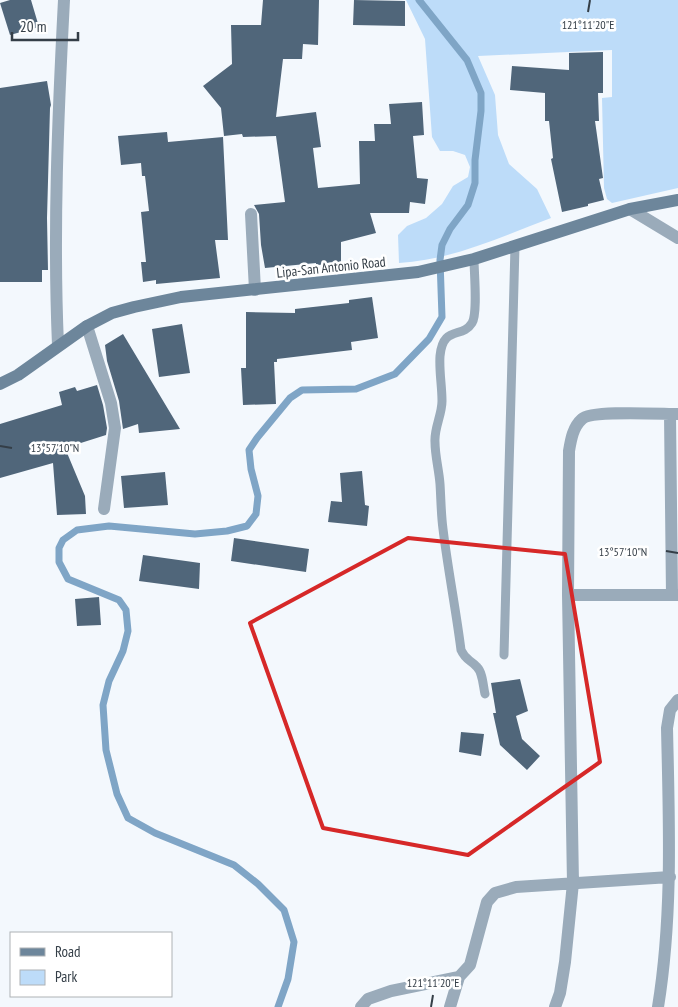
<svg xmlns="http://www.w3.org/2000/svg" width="678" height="1007" font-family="'PT Sans Narrow',sans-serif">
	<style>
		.green { fill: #bddcf9 }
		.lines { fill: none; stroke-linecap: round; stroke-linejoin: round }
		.stream { stroke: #7fa5c6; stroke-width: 7 }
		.building { fill: #50667a }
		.lane { stroke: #9aabba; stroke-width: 9 }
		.street { stroke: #9aabba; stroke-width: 12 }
		.secondary { stroke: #6d869b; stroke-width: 12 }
		.marked { fill: none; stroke: #d62828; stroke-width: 4; stroke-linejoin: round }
		.ticks { fill: none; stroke: #343e47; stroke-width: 2 }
		.labels { text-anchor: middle; stroke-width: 5; stroke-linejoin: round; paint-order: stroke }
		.street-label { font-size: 14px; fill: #343e47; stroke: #fff }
		.ticks-label { font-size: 12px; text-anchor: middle; fill: #343e47; stroke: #fff; stroke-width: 5; stroke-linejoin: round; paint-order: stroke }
	</style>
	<rect width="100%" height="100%" fill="#f3f8fd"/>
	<!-- green -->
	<path class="green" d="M406 0H678V188L612 203 607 199 604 188 602 98 612 97V50L478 56 495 95 498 135 509 164 537 189 551 218C501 237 452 260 399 263L398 235 407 226 426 218 442 204 453 186 468 177 470 167 465 155 453 151H440L432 137 425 39Z"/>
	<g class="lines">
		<!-- stream -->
		<path class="stream" d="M278 1007 288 979 294 942 284 910 258 884 234 865 155 833 128 818 117 794 106 750 103 705 109 681 123 651 128 631 126 610 119 600 68 579 59 562V548L63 540 77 530 109 526 195 534 227 531 247 526 256 514 258 496 251 469 249 450 257 438 290 398 302 390 356 389 395 374 429 339 442 317 440 260 442 245 450 229 468 205 475 183V160L481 111V93L467 60 419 0"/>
	</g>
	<!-- building -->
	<path class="building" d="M10 0H31L39 27 10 35 0 3Z
		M263 0H319L318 45 303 44 302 59H283L276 117 316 112 321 147 313 148 318 188 360 184 359 141H375L374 124H391L389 104 422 102 424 135 413 136 417 178 428 179 425 204 410 202 409 213H370L376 233 341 242V264L316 265V263L265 268 261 245 259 214 254 205 285 202 276 136 243 137 242 134 224 136 221 108 203 86 232 64 231 25H261Z
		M354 0 405 1V26L353 25Z
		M603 52V93H598L599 121H595L603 178 599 179 604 200 588 204V206L562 212 551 159 553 158 549 121H545V93L510 90 512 66 569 70V53Z
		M47 81 51 105 50 108 47 218 48 270H42V282H0V88Z
		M167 132 168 142 223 137 228 240H215L220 278 156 284V280L143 282 141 262H146L141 212 149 211 145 176H142L141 163 121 165 118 136Z
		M372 297 378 338 351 342 352 350 277 359V362H274L276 404 243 405 241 368H246V312L295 313V309L349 303V300Z
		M182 324 190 373 159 377 152 329Z
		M123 334 180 429 139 433 138 424 123 429 119 401 107 361 105 345Z
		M97 385 103 405 107 428 106 435 65 448 85 496 86 514 57 515 53 463 0 478V424L62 405 59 392 75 387 77 391Z
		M362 471 365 505 369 506 367 526 328 522 331 501 342 502 340 473Z
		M165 472 168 505 124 508 121 476Z
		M234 538 309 549 306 572 231 561Z
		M143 555 200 563 199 589 139 581Z
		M99 597 101 625 77 626 75 599Z
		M520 679 528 711 516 716 522 739 540 756 527 770 500 745 493 713H496L491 683Z
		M461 732 484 734 481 756 459 752Z"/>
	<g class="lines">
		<!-- lane -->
		<path class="lane" d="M474 259C474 273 478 313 472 323 462 339 443 325 440 356 439 371 442 386 442 401 442 415 434 428 435 442 435 456 439 470 440 484 441 499 441 514 443 529 448 570 456 610 461 650 466 661 470 659 477 667 483 673 483 686 485 694
			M504 655 515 246"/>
		<!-- street -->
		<path class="street" d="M630 209 678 238
			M251 214 255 290
			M87 326 111 403 115 428 104 509
			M58 345C53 230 58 115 64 0
			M670 414 672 595
			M568 595H678
			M361 1007 368 999 391 991 459 977 470 965 487 902 495 893 516 887 670 877
			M450 1007 459 977
			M555 1007 560 993 565 962 573 883 568 595 569 451C571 439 573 427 582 419 591 410 661 414 678 414
			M658 1007C673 914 669 821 667 728L670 710 678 700"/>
		<!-- secondary -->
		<path class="secondary" d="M0 384 18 375 87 326 112 313 134 307 181 297 418 272 474 259 630 209 678 200"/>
	</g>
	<!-- marked area -->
	<path class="marked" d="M408 538 565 554 600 762 468 855 323 828 250 623Z"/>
	<!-- ticks -->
	<path class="ticks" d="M588 12 590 0M0 446 12 448M666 551 678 553M431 1007 433 995"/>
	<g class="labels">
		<!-- street labels -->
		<g class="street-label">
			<text transform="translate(331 267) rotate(-6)" y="5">Lipa-San Antonio Road</text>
		</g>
	</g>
	<g class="ticks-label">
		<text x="588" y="29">121°11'20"E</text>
		<text x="55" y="452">13°57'10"N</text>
		<text x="623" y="556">13°57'10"N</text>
		<text x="433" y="987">121°11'20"E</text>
	</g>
	<!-- legend -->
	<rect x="10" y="932" width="162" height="65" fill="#ffffff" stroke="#aeb2b5"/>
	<rect x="20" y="948" width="25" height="8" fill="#6d869b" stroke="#aeb2b5"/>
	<text x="55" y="957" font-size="15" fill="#343e47">Road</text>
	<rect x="20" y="970" width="25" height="15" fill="#bddcf9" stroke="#aeb2b5"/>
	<text x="55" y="982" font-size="15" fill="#343e47">Park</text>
	<!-- scale -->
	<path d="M12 32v8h66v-8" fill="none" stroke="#343e47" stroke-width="2.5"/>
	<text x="20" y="32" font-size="15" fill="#343e47" stroke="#ffffff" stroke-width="4" paint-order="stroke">20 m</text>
</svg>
